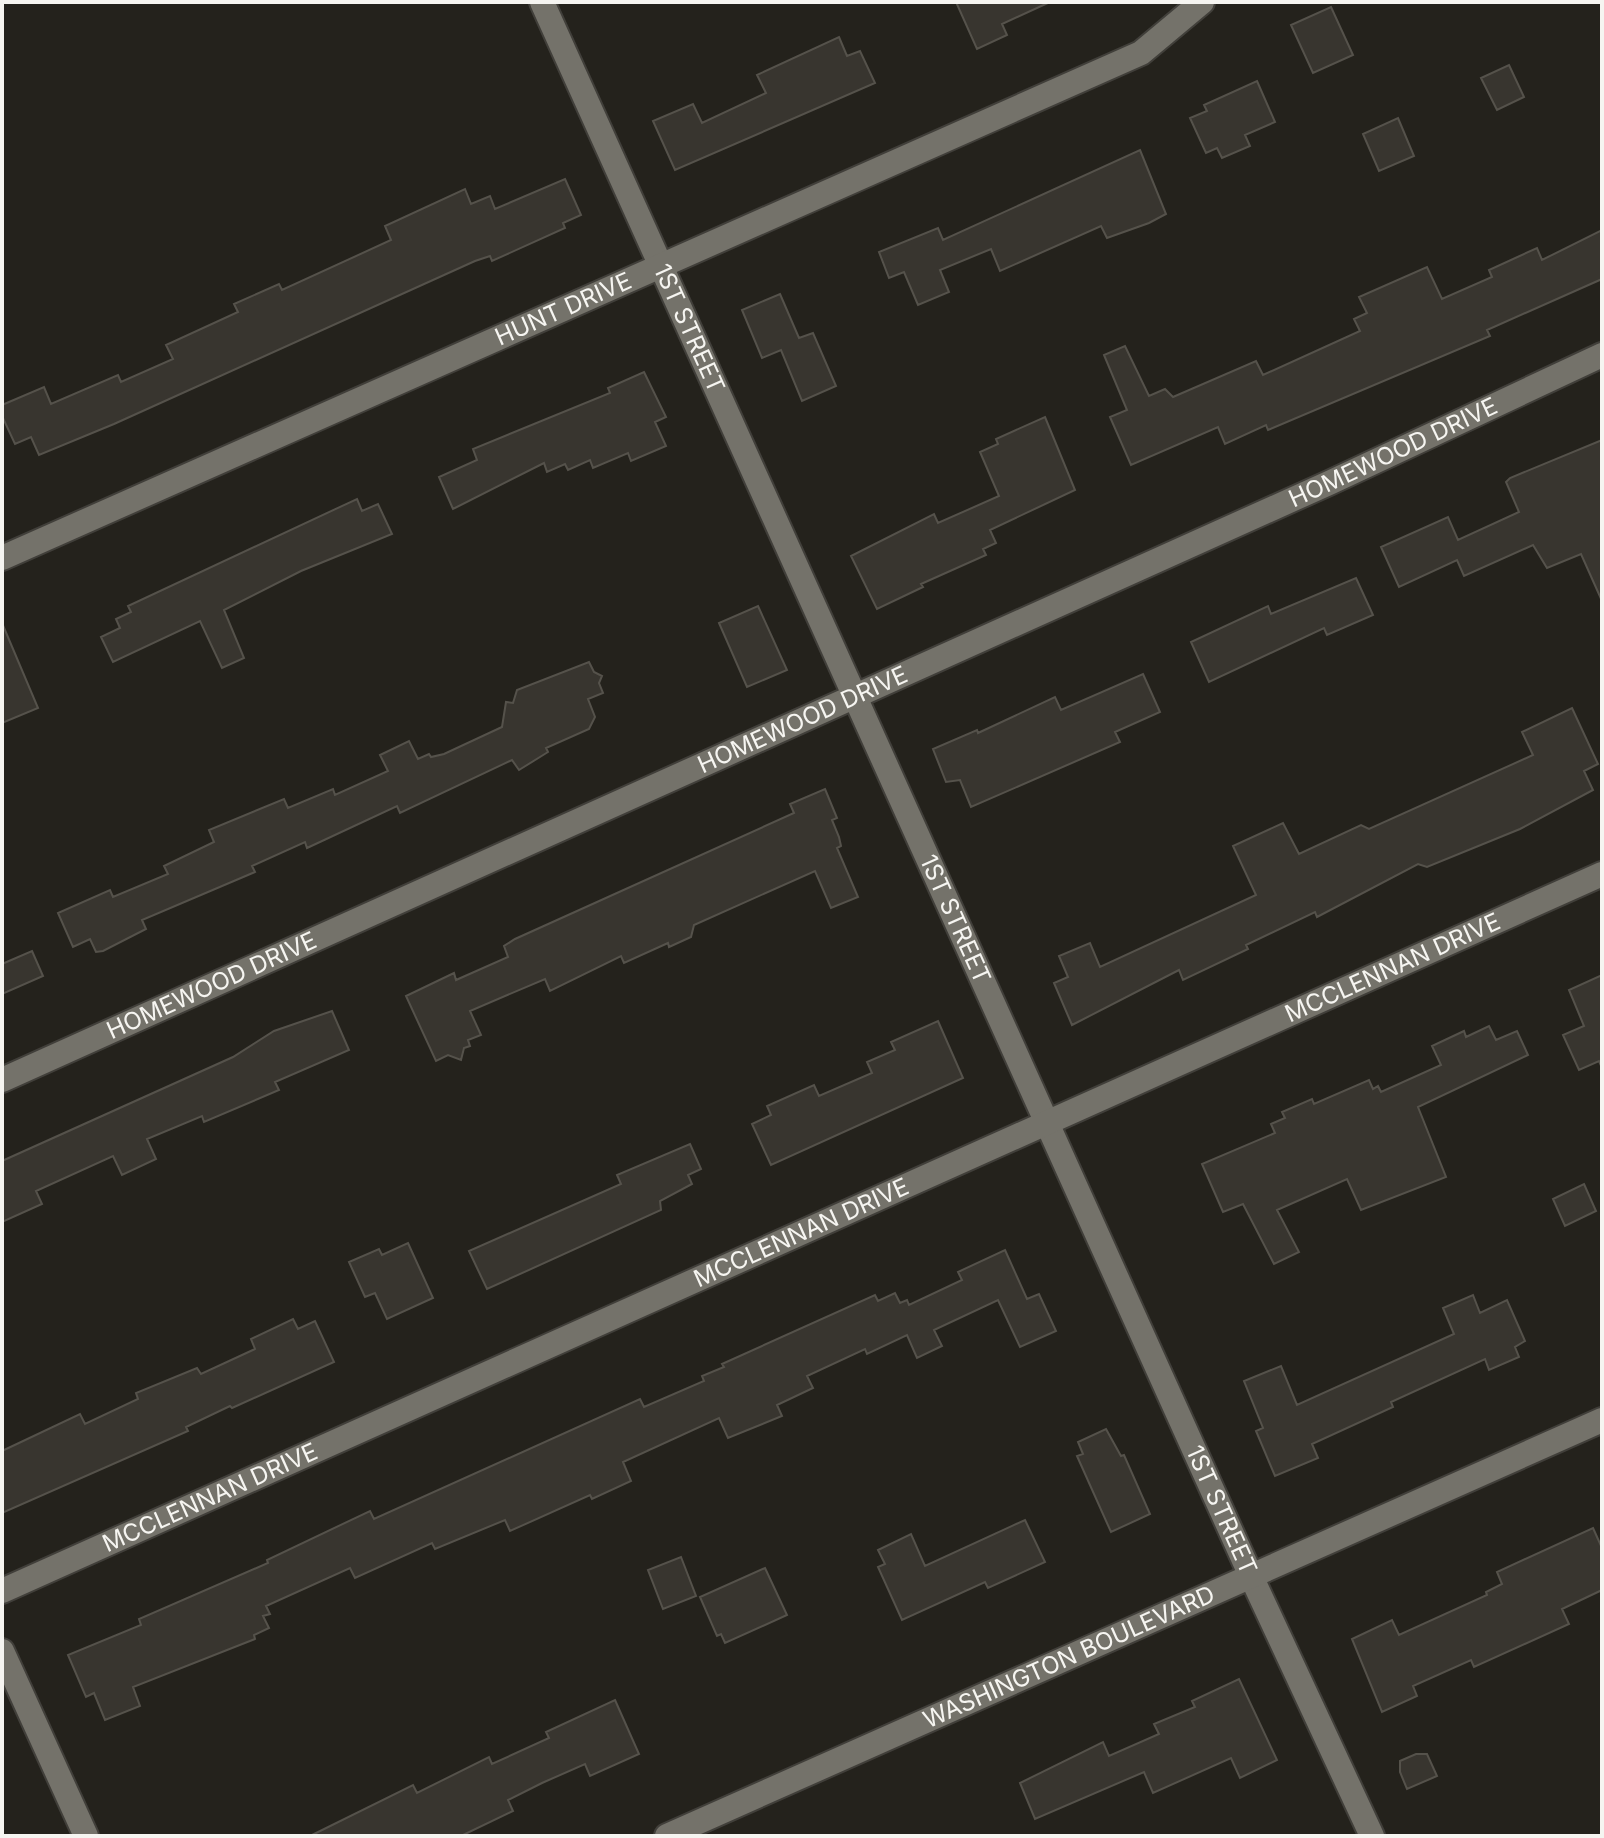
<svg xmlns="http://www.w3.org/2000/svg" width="1604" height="1838" font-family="Inter,sans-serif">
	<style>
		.building { fill: #38352f; stroke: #55524b; stroke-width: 2 }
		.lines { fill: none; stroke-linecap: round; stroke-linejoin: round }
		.minor-casing { stroke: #413f3a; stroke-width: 28 }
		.minor { stroke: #74726a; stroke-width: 24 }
		.labels { text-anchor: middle; stroke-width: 7; stroke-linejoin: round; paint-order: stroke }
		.street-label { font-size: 24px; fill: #f6f5f1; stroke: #0d0c09 }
	</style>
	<rect width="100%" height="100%" fill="#24221c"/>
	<!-- building -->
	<path class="building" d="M956 2H1050L1002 24 1007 35 977 49Z
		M1331 7 1353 55 1313 73 1291 25Z
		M839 37 847 56 860 51 875 83 675 170 653 121 693 104 702 123 766 93 757 75Z
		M1509 65 1524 97 1497 110 1481 78Z
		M1257 81 1275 122 1245 135 1250 146 1222 158 1217 148 1206 153 1190 118 1207 111 1204 105Z
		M1398 118 1414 156 1379 171 1363 134Z
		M1140 150 1166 214 1149 223 1107 238 1101 226 1000 271 991 249 940 270 949 292 918 305 904 272 889 278 879 252 938 228 943 240Z
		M565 179 581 215 563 223 565 228 492 261 490 256 475 261 114 424 39 455 31 437 15 444 2 416V405L44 387 51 404 118 375 121 382 173 359 166 345 238 312 234 304 279 284 282 290 391 240 385 226 465 189 471 204 490 196 495 209Z
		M1602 230V279L1487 330 1490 336 1268 430 1266 425 1225 444 1218 427 1131 465 1110 417 1127 410 1104 355 1125 346 1149 396 1165 389 1173 397 1256 361 1263 375 1360 331 1354 319 1367 313 1359 297 1427 267 1442 299 1492 277 1489 270 1537 248 1542 260Z
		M780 294 799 338 813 333 836 386 802 401 781 350 762 358 742 310Z
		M644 372 666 417 655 422 666 446 631 461 628 453 593 468 590 460 568 470 565 464 547 472 544 463 453 509 439 477 477 460 473 449 610 393 608 388Z
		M1045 417 1075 490 990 530 996 543 983 549 986 555 921 584 923 587 877 609 851 556 934 514 938 523 999 496 980 452 998 444 996 439Z
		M1602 440V601L1581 554 1547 568 1533 545 1464 576 1457 560 1399 587 1381 547 1448 517 1458 540 1519 512 1506 482 1510 478Z
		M357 499 362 511 378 504 392 534 301 571 224 610 244 658 222 668 200 621 113 662 101 637 120 628 116 619 131 612 128 606Z
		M1356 578 1373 615 1327 635 1324 628 1209 682 1191 642 1268 606 1271 614Z
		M758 606 787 670 747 687 719 623Z
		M2 623 38 708 2 723Z
		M589 662 594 672 602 676 599 683 603 693 588 699 595 717 589 729 546 748 548 752 519 770 512 760 400 813 397 806 307 848 305 842 252 866 255 872 142 920 146 929 103 951 96 952 90 939 73 947 58 913 110 890 113 897 168 874 164 866 214 842 209 830 284 799 288 808 333 789 335 795 388 771 380 755 409 741 418 759 429 754 431 757 444 754 502 727 506 702 513 703 517 690Z
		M1143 674 1160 712 1115 732 1120 742 971 807 960 780 946 782 933 749 977 730 978 733 1055 697 1061 710Z
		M1572 708 1598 764 1584 771 1593 790 1520 829 1427 867 1418 864 1317 917 1315 912 1246 945 1248 949 1183 980 1179 970 1072 1025 1054 983 1068 977 1059 956 1090 943 1100 967 1256 895 1233 846 1283 823 1299 854 1361 825 1369 829 1533 755 1522 732Z
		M825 789 837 818 832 820 839 837 841 846 837 848 858 897 831 908 815 871 694 925 691 937 669 947 668 943 624 963 621 956 550 991 545 979 470 1011 481 1035 468 1040 470 1046 464 1048 461 1060 448 1055 436 1061 406 996 454 973 456 980 508 957 504 946 515 939 794 813 790 804Z
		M32 951 43 976 2 994V964Z
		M1602 975V1068L1599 1061 1579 1070 1563 1035 1584 1026 1569 990Z
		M332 1011 349 1050 275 1082 279 1090 204 1122 202 1116 147 1139 156 1159 122 1175 113 1156 36 1191 42 1204 2 1222V1161L233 1057 274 1031Z
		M938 1021 963 1078 771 1165 752 1124 771 1115 767 1106 814 1085 819 1096 872 1073 867 1062 895 1050 891 1042Z
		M1489 1026 1496 1040 1517 1031 1528 1055 1418 1107 1446 1177 1361 1210 1347 1179 1277 1210 1299 1252 1274 1264 1243 1204 1223 1212 1202 1164 1275 1133 1271 1124 1285 1118 1282 1112 1312 1099 1314 1104 1369 1080 1373 1089 1378 1086 1381 1092 1441 1065 1432 1046 1464 1031 1466 1037Z
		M690 1144 701 1169 688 1175 692 1184 660 1201 661 1210 487 1289 469 1251 621 1184 617 1175Z
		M1584 1184 1596 1211 1565 1226 1553 1199Z
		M408 1243 433 1298 387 1319 375 1293 365 1297 349 1262 379 1249 382 1255Z
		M1005 1250 1027 1299 1039 1294 1056 1331 1020 1347 998 1300 934 1330 942 1346 917 1358 907 1335 867 1354 865 1349 807 1376 813 1388 777 1405 782 1416 728 1438 719 1418 623 1462 631 1481 592 1499 590 1495 510 1531 505 1520 435 1549 432 1543 355 1578 350 1568 266 1606 270 1614 263 1616 269 1628 254 1635 255 1639 133 1687 140 1706 105 1720 94 1693 86 1697 68 1655 141 1625 139 1619 268 1563 267 1560 370 1511 374 1519 640 1399 644 1407 704 1381 702 1376 724 1367 722 1364 875 1295 878 1301 895 1293 900 1303 907 1300 909 1305 962 1280 958 1272Z
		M1473 1295 1480 1313 1507 1300 1525 1341 1515 1347 1519 1357 1489 1370 1485 1359 1391 1402 1393 1407 1312 1444 1318 1458 1275 1476 1256 1431 1263 1428 1244 1381 1281 1366 1297 1405 1454 1334 1443 1308Z
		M293 1319 298 1329 315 1321 334 1362 232 1408 230 1406 186 1427 188 1431 2 1513V1451L80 1414 85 1424 138 1399 136 1393 197 1368 201 1374 255 1349 251 1339Z
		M1106 1429 1121 1456 1124 1455 1150 1514 1111 1532 1077 1456 1083 1454 1078 1442Z
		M1025 1520 1045 1562 988 1588 985 1582 902 1620 878 1567 885 1564 878 1550 911 1534 925 1566Z
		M1593 1528 1602 1548V1590L1562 1609 1569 1624 1474 1667 1471 1660 1413 1686 1417 1696 1382 1712 1352 1639 1392 1620 1399 1635 1487 1595 1486 1592 1502 1584 1497 1572Z
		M681 1557 696 1596 663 1609 648 1570Z
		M765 1568 787 1615 725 1643 721 1634 717 1636 700 1597Z
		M1239 1679 1277 1760 1240 1778 1231 1758 1153 1793 1144 1772 1035 1819 1020 1783 1103 1742 1109 1756 1159 1734 1154 1724 1195 1707 1192 1701Z
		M615 1700 639 1754 590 1776 585 1764 542 1783 508 1800 513 1811 461 1836H310L413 1785 417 1793 489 1757 492 1764 549 1738 546 1732Z
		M1416 1754H1427L1437 1776 1407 1789 1400 1772V1761Z"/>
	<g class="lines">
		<defs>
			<g id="minor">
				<path id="s1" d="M542 2 1251 1576 1372 1836"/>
				<path id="s2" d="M2 558 1141 53 1202 2"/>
				<path id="s3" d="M2 1080 1329 483 1602 355"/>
				<path id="s4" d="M2 1591 1602 874"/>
				<path d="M2 1651 86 1836"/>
				<path id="s5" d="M667 1836 1602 1420"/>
			</g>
		</defs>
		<!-- minor casing -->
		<use href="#minor" class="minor-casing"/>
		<!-- minor -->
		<use href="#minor" class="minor"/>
	</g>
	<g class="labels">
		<!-- street labels -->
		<g class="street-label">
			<text dy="8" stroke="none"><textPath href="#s2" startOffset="614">HUNT DRIVE</textPath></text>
			<text dy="8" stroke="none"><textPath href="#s1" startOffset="358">1ST STREET</textPath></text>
			<text dy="8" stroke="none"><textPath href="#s3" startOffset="1526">HOMEWOOD DRIVE</textPath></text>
			<text dy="8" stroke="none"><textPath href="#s3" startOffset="878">HOMEWOOD DRIVE</textPath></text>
			<text dy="8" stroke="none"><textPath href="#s1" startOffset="1006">1ST STREET</textPath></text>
			<text dy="8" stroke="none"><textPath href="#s4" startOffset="1524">MCCLENNAN DRIVE</textPath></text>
			<text dy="8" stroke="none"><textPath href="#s3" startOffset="230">HOMEWOOD DRIVE</textPath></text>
			<text dy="8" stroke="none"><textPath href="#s4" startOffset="876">MCCLENNAN DRIVE</textPath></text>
			<text dy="8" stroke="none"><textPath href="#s4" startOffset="228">MCCLENNAN DRIVE</textPath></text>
			<text dy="8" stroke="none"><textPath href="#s1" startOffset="1654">1ST STREET</textPath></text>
			<text dy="8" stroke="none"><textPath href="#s5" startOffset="440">WASHINGTON BOULEVARD</textPath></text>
		</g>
	</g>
	<!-- border -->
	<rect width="1604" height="1838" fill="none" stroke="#f6f5f1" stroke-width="8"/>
</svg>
